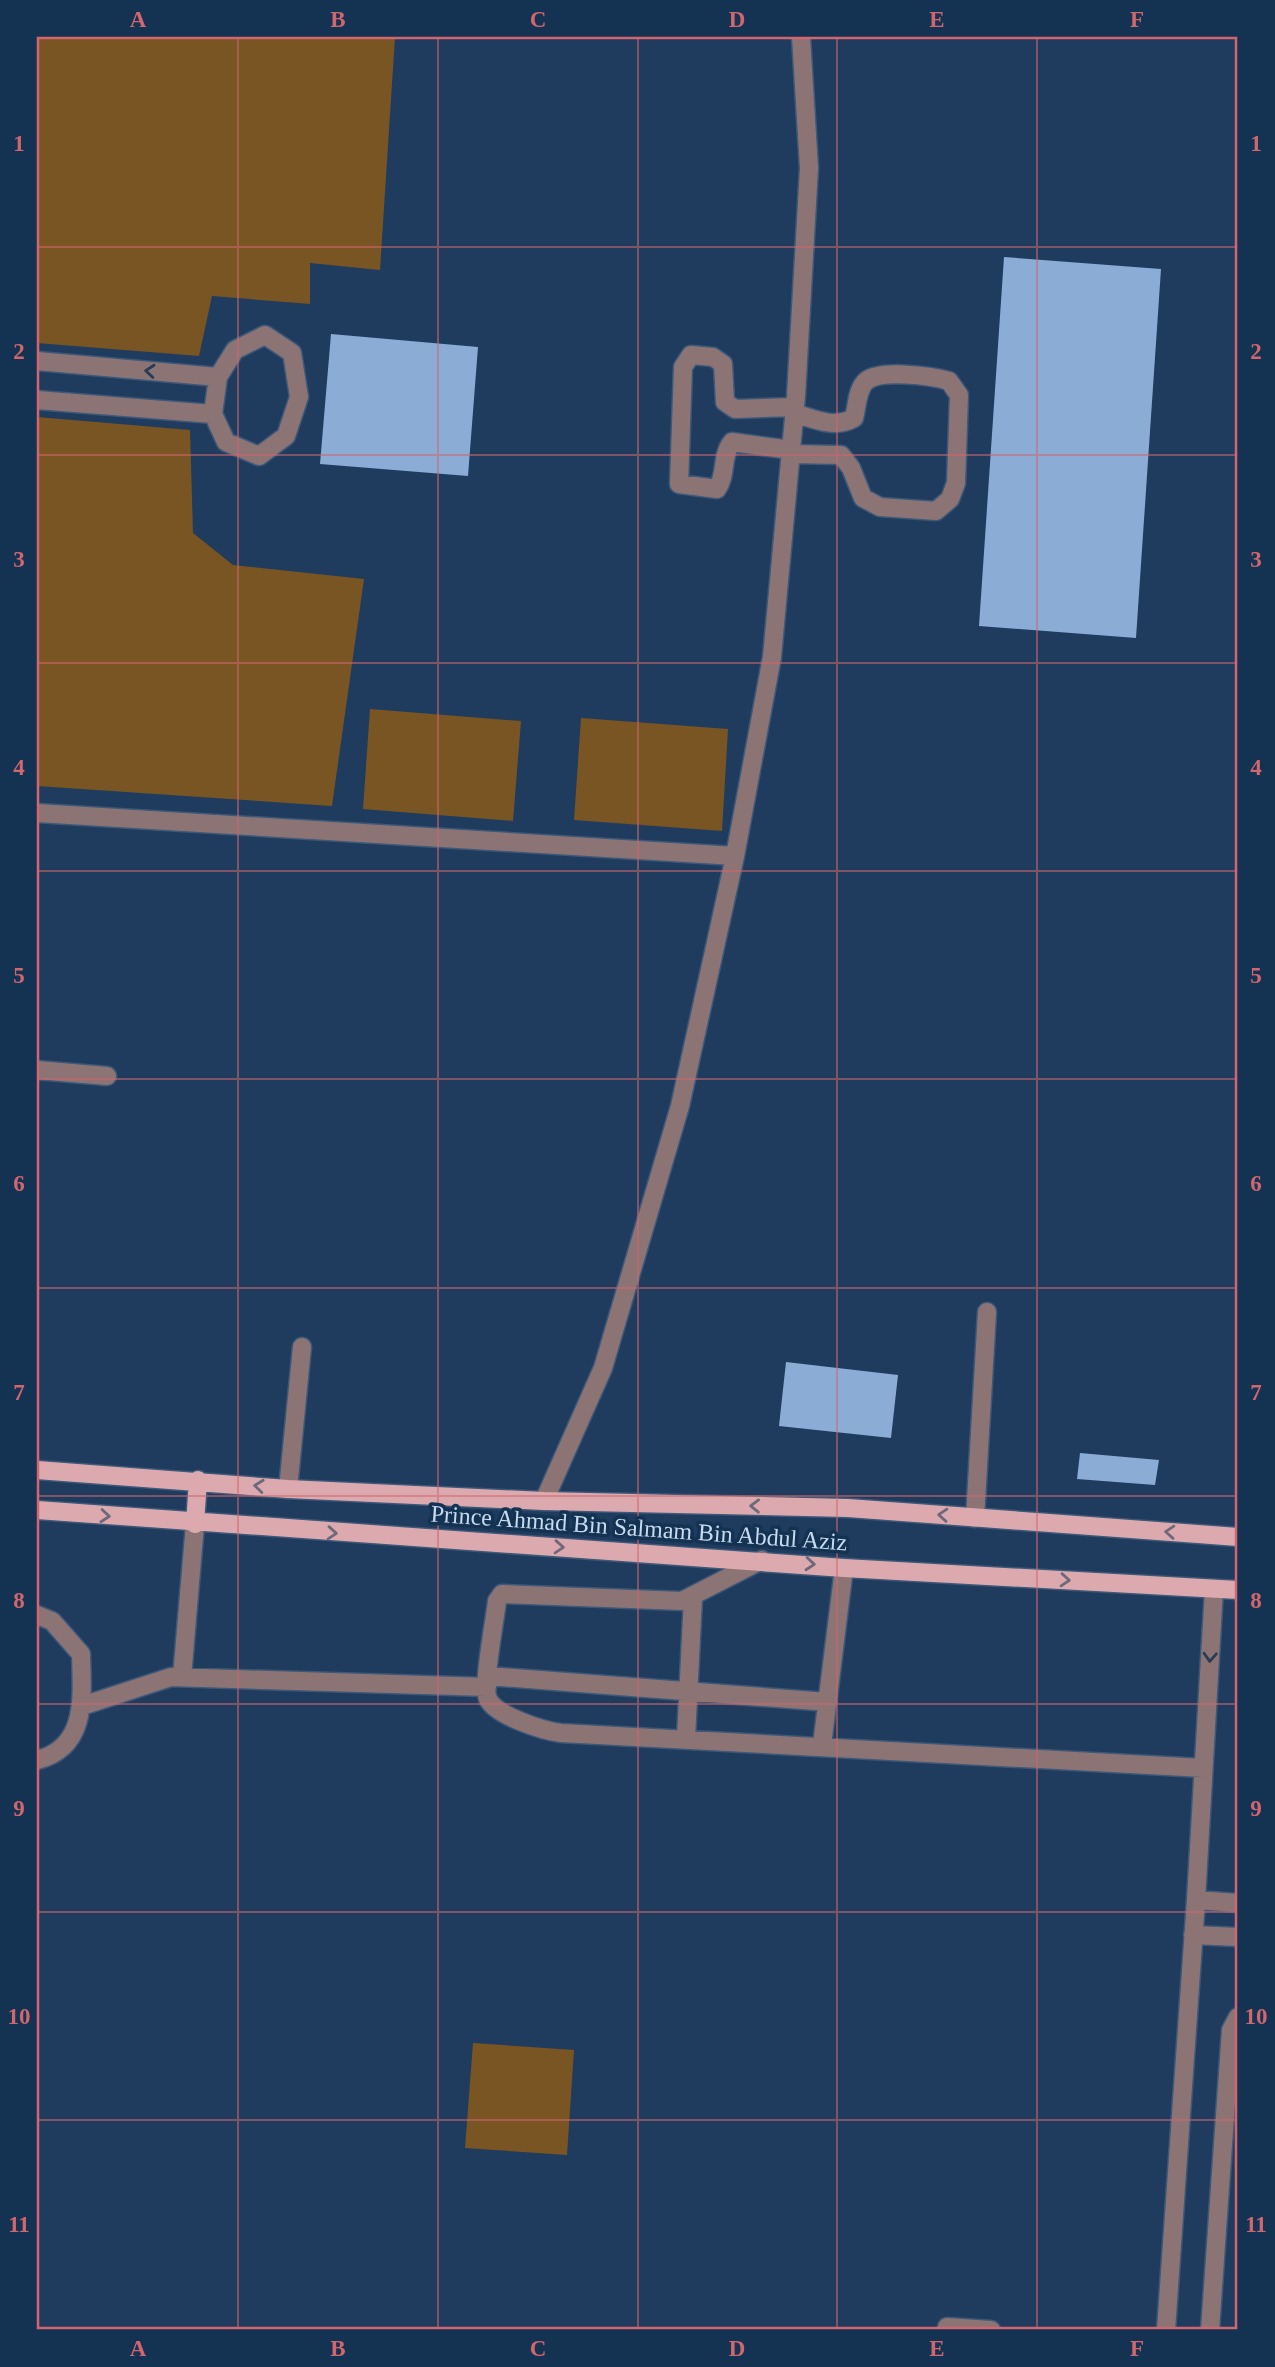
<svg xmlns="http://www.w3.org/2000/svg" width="1275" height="2367" font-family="Georgia,serif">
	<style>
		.green { fill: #785523 }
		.building { fill: #8bacd4 }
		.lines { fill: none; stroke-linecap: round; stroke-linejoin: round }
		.minor-casing { stroke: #3d5878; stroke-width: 21 }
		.major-casing { stroke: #3d5878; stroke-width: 21 }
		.minor { stroke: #8c7475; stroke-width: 18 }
		.major { stroke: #dcaaae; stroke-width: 18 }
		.oneway { stroke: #263c57 }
		.oneway2 { stroke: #6e687b }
		.grid { fill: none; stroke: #d1666e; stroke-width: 2; stroke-opacity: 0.55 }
		.labels { text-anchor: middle; stroke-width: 7; stroke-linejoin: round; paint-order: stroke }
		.street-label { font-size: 24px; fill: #c8daef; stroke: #143252 }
		.neatline { fill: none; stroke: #d1666e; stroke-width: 2.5 }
		.grid-label { font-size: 23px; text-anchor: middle; font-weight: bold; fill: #d1666e }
	</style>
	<rect width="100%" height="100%" fill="#1f3c5e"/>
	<!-- green -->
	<path class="green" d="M37 37H395L380 270 310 263V304L212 296 199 356 37 343Z
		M37 417 190 430 193 533 233 565 364 579 332 806 37 786Z
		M370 709 521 721 513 821 363 809Z
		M581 718 728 729 722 831 574 820Z
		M473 2043 574 2050 567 2155 465 2148Z"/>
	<!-- building -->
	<path class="building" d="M1004 257 1161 269 1136 638 979 626Z
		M331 334 478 347 468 476 320 464Z
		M786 1362 898 1375 891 1438 779 1426Z
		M1080 1453 1159 1460 1155 1485 1077 1479Z"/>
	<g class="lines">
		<defs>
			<path id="minor" d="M265 335 292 353 299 397 286 436 259 456 226 442 213 414 218 377 235 350Z
				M37 361 218 377
				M37 400 213 414
				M791 450 732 442C721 455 727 475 717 489L679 484 683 367 691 355 713 357 723 364 725 402 735 409 795 407
				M790 454 841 455 851 468 863 498 880 507 936 511 950 499 956 483 959 395 949 381C932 376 881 369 866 381 857 389 857 407 854 418 834 429 814 419 794 413
				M37 813 735 856
				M37 1070 107 1076
				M288 1489 302 1347
				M544 1501 603 1368 680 1106 735 856 772 657 796 396 809 168 801 37
				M975 1518 987 1312
				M762 1560 682 1601 502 1594 497 1601C495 1620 482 1686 488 1699 496 1716 544 1731 561 1733L1203 1768
				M37 1615 52 1621 81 1654C82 1697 88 1747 37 1760
				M488 1676 828 1702
				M182 1677 195 1524
				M82 1706 171 1677 487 1687
				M686 1738 693 1598
				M822 1745 844 1568
				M1196 1900 1238 1903
				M1193 1935 1238 1937
				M947 2327 991 2330
				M1166 2330 1196 1900 1214 1589
				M1210 2330 1231 2030 1238 2017"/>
			<path id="major" d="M37 1470 288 1489 544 1501 848 1508 1238 1537
				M37 1510 844 1568 1238 1590
				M195 1524 198 1480"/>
		</defs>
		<!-- minor casing -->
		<use href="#minor" class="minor-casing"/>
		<!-- major casing -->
		<use href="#major" class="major-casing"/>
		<!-- minor -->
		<use href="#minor" class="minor"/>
		<!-- major -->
		<use href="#major" class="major"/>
	</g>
	<!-- one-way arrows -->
	<defs><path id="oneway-chevron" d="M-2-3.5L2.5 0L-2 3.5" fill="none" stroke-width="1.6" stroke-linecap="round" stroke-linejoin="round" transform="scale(1.75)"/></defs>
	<g class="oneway">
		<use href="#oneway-chevron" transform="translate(150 371) rotate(-175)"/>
		<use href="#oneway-chevron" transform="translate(1210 1657) rotate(93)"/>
	</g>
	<g class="oneway2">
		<use href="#oneway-chevron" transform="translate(259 1486) rotate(-174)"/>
		<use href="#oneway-chevron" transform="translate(755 1506) rotate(-179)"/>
		<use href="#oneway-chevron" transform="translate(943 1515) rotate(-176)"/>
		<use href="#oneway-chevron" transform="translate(105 1516) rotate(5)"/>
		<use href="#oneway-chevron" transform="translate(1170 1532) rotate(-176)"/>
		<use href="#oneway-chevron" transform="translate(332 1533) rotate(4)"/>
		<use href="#oneway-chevron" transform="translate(559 1547) rotate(4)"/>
		<use href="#oneway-chevron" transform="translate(810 1564) rotate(5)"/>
		<use href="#oneway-chevron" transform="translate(1065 1580) rotate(4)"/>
	</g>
	<!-- grid -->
	<path class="grid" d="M238 37V2330M438 37V2330M638 37V2330M837 37V2330M1037 37V2330M37 247H1238M37 455H1238M37 663H1238M37 871H1238M37 1079H1238M37 1288H1238M37 1496H1238M37 1704H1238M37 1912H1238M37 2120H1238"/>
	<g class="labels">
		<!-- street labels -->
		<g class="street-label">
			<text transform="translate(639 1528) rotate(4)" y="8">Prince Ahmad Bin Salmam Bin Abdul Aziz</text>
		</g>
	</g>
	<!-- border -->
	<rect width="1275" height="2367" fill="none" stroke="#143252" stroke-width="77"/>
	<rect x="38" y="38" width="1198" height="2290" class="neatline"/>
	<g class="grid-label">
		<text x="138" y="27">A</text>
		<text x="338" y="27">B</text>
		<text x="538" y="27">C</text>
		<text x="737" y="27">D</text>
		<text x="937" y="27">E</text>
		<text x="1137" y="27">F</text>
		<text x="19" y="151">1</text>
		<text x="1256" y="151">1</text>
		<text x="19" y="359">2</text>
		<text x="1256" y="359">2</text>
		<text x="19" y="567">3</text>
		<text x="1256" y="567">3</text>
		<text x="19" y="775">4</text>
		<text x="1256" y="775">4</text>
		<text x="19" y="983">5</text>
		<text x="1256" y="983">5</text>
		<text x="19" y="1191">6</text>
		<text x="1256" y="1191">6</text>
		<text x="19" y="1400">7</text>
		<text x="1256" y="1400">7</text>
		<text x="19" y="1608">8</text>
		<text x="1256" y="1608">8</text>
		<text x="19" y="1816">9</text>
		<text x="1256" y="1816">9</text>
		<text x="19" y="2024">10</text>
		<text x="1256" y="2024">10</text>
		<text x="19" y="2232">11</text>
		<text x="1256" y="2232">11</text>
		<text x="138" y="2356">A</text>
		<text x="338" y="2356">B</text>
		<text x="538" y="2356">C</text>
		<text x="737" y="2356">D</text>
		<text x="937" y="2356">E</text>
		<text x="1137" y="2356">F</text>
	</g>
</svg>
